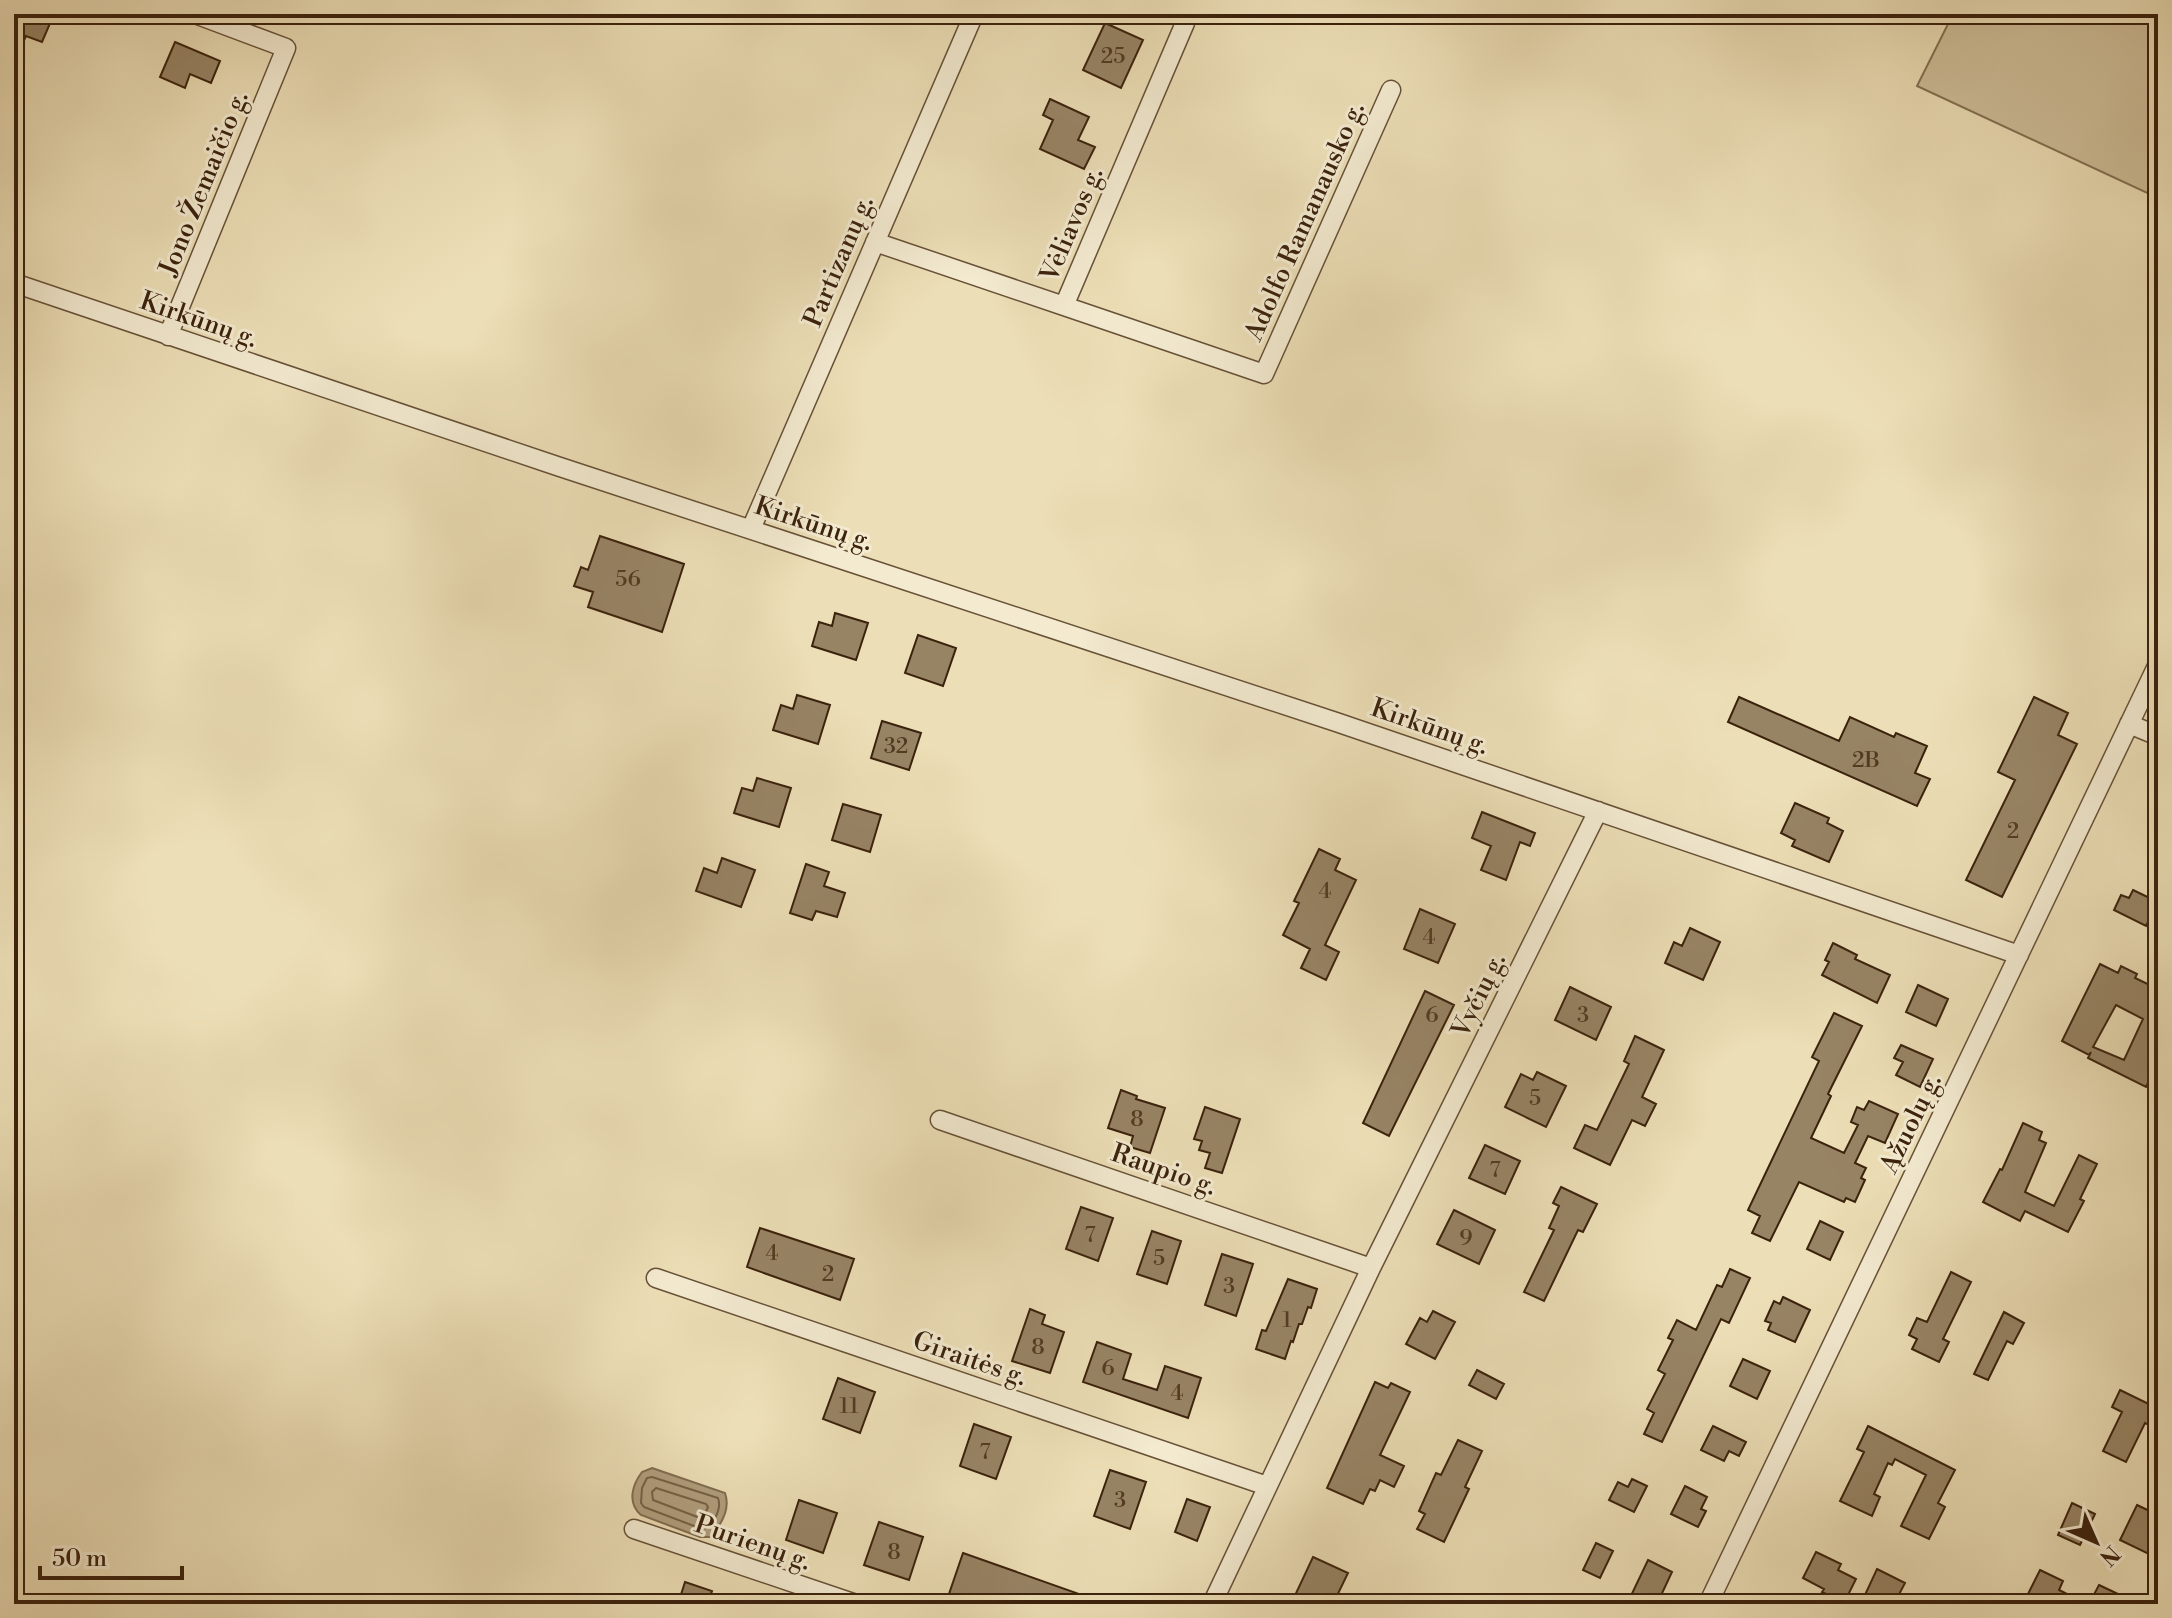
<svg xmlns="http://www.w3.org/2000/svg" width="2172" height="1618" font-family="'Libre Bodoni',serif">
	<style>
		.green { fill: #cebe99; stroke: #847053; stroke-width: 2 }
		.water { fill: #b09e7d; stroke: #816c50; stroke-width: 2 }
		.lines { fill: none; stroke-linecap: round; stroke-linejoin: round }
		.shore { stroke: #766045; stroke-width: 2 }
		.building { fill: #978465; stroke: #3b220d; stroke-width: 2; fill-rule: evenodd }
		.street-casing { stroke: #675137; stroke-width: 21 }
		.street { stroke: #f3ead0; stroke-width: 18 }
		.labels { text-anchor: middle; stroke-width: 6; stroke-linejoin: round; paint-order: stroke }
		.number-label { font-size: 22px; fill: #523a23 }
		.street-label { font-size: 26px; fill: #3b220d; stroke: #f3ead0 }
	</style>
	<rect width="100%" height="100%" fill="#ecdeb6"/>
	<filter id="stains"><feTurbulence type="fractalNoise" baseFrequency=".0025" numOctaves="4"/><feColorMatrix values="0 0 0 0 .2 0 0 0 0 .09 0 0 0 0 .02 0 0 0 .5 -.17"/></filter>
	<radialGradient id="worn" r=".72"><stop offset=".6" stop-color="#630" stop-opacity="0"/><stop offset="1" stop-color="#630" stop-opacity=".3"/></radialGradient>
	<!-- green -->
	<path class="green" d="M1953 14H2158V198L1917 86Z"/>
	<!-- water -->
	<path class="water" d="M652 1468 725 1493C731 1510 721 1525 710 1537H700L641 1515C627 1503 632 1485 642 1472Z"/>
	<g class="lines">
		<!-- shore -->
		<path class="shore" d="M652 1477 718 1498C722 1509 713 1527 702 1529L644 1507 641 1503 642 1488 647 1478Z
			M656 1488 706 1504 708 1507 704 1516 700 1518 653 1500 652 1492Z"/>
	</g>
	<!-- building -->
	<path class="building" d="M14 14H54L42 42 26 36 14 62Z
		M1105 23 1143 40 1121 88 1083 70Z
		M175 42 220 61 211 83 190 74 185 88 160 77Z
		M1050 99 1089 117 1078 140 1095 147 1084 169 1040 149 1053 120 1043 115Z
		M600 536 684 564 662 632 588 607 593 592 574 586 581 567 588 570Z
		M835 613 868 623 856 660 812 646 819 622 832 626Z
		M918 635 956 648 943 686 905 673Z
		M797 695 830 705 818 744 773 730 781 705 793 709Z
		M1739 697 1839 741 1850 717 1894 737 1896 733 1927 746 1915 773 1930 779 1917 806 1728 722Z
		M2034 697 2068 713 2058 735 2077 744 2002 897 1966 880 2015 780 1998 772Z
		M882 721 921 733 909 770 871 758Z
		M757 778 791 788 779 827 734 813 742 788 753 791Z
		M1795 803 1829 818 1827 823 1843 831 1829 862 1792 846 1795 840 1781 833Z
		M843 804 881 815 870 852 832 840Z
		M1482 812 1535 833 1530 846 1520 842 1506 880 1481 870 1491 846 1472 838Z
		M1319 849 1340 859 1335 870 1356 880 1325 945 1339 952 1326 980 1301 968 1310 949 1283 935 1299 903 1294 901Z
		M722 858 755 870 741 907 696 891 704 868 717 873Z
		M806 864 829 872 824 886 845 893 837 917 816 911 812 920 790 913Z
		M2133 890 2158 902 2146 926 2114 910 2121 895 2129 898Z
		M1420 909 1455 924 1438 963 1404 949Z
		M1690 928 1720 942 1703 980 1665 963 1674 942 1682 946Z
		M1833 943 1857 955 1855 959 1890 975 1877 1003 1822 975 1829 962 1825 960Z
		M2100 964 2118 973 2121 966 2137 974 2135 978 2158 989V1062L2146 1087 2088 1058 2091 1052 2089 1055 2062 1041ZM2116 1005 2143 1019 2124 1060 2093 1047Z
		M1918 985 1948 999 1936 1026 1906 1012Z
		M1570 987 1611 1007 1596 1040 1555 1020Z
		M1425 991 1454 1005 1389 1136 1363 1123Z
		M1834 1013 1862 1026 1828 1094 1831 1096 1811 1138 1844 1153 1858 1125 1851 1122 1857 1107 1864 1110 1869 1101 1898 1114 1885 1143 1868 1136 1855 1163 1866 1168 1861 1178 1865 1180 1855 1202 1846 1198 1844 1202 1799 1182 1770 1241 1752 1233 1760 1216 1748 1210 1819 1061 1812 1057Z
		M1635 1036 1664 1050 1642 1097 1656 1104 1645 1126 1632 1120 1610 1165 1574 1148 1585 1125 1597 1130 1629 1064 1624 1061Z
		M1901 1045 1933 1059 1920 1087 1896 1075 1903 1062 1894 1058Z
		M1537 1072 1566 1086 1546 1127 1505 1107 1521 1074 1533 1080Z
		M1121 1090 1137 1096 1136 1099 1165 1108 1150 1153 1130 1147 1133 1136 1108 1128Z
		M1205 1107 1240 1119 1222 1173 1205 1168 1210 1153 1199 1150 1202 1141 1194 1139Z
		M2023 1123 2042 1132 2039 1140 2046 1143 2025 1192 2054 1206 2079 1155 2097 1164 2080 1199 2084 1201 2068 1232 2025 1211 2020 1221 1983 1202 2000 1169 2002 1170Z
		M1485 1145 1520 1161 1505 1194 1469 1178Z
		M1561 1187 1597 1204 1583 1232 1578 1230 1544 1301 1524 1292 1554 1230 1549 1228 1559 1206 1553 1203Z
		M1081 1207 1113 1218 1098 1261 1066 1249Z
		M1454 1210 1495 1230 1479 1264 1437 1244Z
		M1820 1221 1843 1232 1830 1260 1807 1249Z
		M760 1228 854 1259 840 1300 747 1267Z
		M1152 1231 1181 1241 1167 1284 1137 1274Z
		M1222 1254 1253 1264 1236 1316 1205 1305Z
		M1730 1269 1750 1278 1729 1323 1721 1319 1662 1442 1644 1434 1654 1413 1647 1409 1665 1374 1658 1370 1673 1340 1668 1338 1677 1320 1696 1330 1717 1285 1722 1287Z
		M1951 1272 1971 1282 1943 1339 1949 1342 1939 1362 1912 1349 1917 1339 1909 1335 1917 1318 1927 1322Z
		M1288 1279 1317 1289 1311 1308 1308 1307 1302 1324H1299L1293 1342 1291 1341 1285 1359 1256 1349 1262 1330 1266 1331Z
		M1783 1297 1810 1310 1795 1342 1768 1330 1771 1323 1765 1321 1774 1301 1780 1304Z
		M1030 1309 1045 1315 1042 1324 1064 1332 1050 1373 1012 1361Z
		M1433 1311 1455 1322 1435 1359 1406 1344 1420 1318 1427 1322Z
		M2004 1312 2024 1323 2013 1344 2007 1341 1988 1380 1974 1374Z
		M1097 1342 1131 1354 1123 1379 1157 1390 1165 1366 1201 1378 1188 1418 1083 1382Z
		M1743 1359 1770 1371 1757 1399 1730 1386Z
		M1477 1370 1504 1384 1496 1399 1469 1385Z
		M838 1378 875 1392 860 1433 823 1419Z
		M1375 1382 1388 1388 1391 1383 1410 1392 1380 1455 1404 1466 1394 1487 1380 1480 1375 1491 1370 1489 1363 1504 1327 1488Z
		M2120 1390 2157 1408 2149 1425 2145 1423 2126 1462 2103 1451 2122 1412 2112 1407Z
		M974 1424 1011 1437 996 1479 960 1466Z
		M1713 1426 1746 1442 1739 1456 1729 1451 1724 1461 1701 1450Z
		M1868 1426 1955 1470 1938 1503 1945 1507 1929 1539 1901 1526 1926 1475 1895 1459 1892 1465 1888 1463 1874 1494 1880 1497 1872 1516 1840 1501 1864 1452 1857 1449Z
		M1458 1440 1482 1451 1465 1487 1469 1489 1444 1542 1417 1529 1425 1514 1419 1511 1436 1473 1441 1475Z
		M1110 1470 1146 1482 1130 1529 1094 1516Z
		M1632 1479 1647 1486 1634 1512 1609 1500 1618 1482 1628 1487Z
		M1685 1486 1707 1497 1701 1509 1706 1511 1698 1527 1671 1514Z
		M1187 1499 1210 1507 1197 1541 1175 1532Z
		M799 1500 837 1513 823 1553 786 1540Z
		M2072 1503 2095 1514 2080 1545 2058 1535Z
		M2137 1505 2158 1515V1545L2153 1556 2120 1540Z
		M879 1522 923 1537 909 1580 864 1565Z
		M1596 1543 1613 1551 1600 1578 1583 1570Z
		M1816 1552 1841 1564 1838 1570 1856 1579 1844 1603 1822 1592 1824 1589 1803 1578Z
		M963 1553 1099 1601 1098 1604H978L949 1594Z
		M1313 1557 1348 1573 1333 1604H1291Z
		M1648 1560 1672 1572 1657 1604H1627Z
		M1877 1569 1905 1583 1894 1604H1878L1864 1597Z
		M2040 1570 2063 1581 2059 1590 2087 1604H2023Z
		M685 1582 712 1591 707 1604H678Z
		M2099 1585 2139 1604H2089Z"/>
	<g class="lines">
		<defs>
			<path id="street" d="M875 242 1064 306 1185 23
				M14 283 557 466 1336 722 2019 955
				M1064 306 1264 374 1391 90
				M168 336 286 48 195 14
				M751 529 974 14
				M2129 724 2158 736
				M940 1120 1371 1268
				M656 1278 1267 1486
				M634 1529 856 1604
				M1212 1604 1371 1268 1598 811
				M1708 1604 2158 664"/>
		</defs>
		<!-- street casing -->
		<use href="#street" class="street-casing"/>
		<!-- street -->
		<use href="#street" class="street"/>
	</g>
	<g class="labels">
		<!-- number labels -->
		<g class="number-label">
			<text x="1113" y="63">25</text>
			<text x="628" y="586">56</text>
			<text x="896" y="753">32</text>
			<text x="1866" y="767">2B</text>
			<text x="2013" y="838">2</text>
			<text x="1325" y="898">4</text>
			<text x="1429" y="944">4</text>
			<text x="1432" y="1022">6</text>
			<text x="1583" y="1022">3</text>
			<text x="1535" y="1105">5</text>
			<text x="1137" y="1126">8</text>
			<text x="1495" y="1177">7</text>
			<text x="1090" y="1242">7</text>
			<text x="1466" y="1245">9</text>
			<text x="772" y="1260">4</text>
			<text x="1159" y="1265">5</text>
			<text x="828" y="1281">2</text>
			<text x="1229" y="1293">3</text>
			<text x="1287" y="1327">1</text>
			<text x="1038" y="1354">8</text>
			<text x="1108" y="1375">6</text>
			<text x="1177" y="1400">4</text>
			<text x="849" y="1413">11</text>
			<text x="985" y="1459">7</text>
			<text x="1120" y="1507">3</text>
			<text x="894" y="1559">8</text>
		</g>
		<!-- street labels -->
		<g class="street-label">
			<text transform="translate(203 183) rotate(-68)" y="9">Jono Žemaičio g.</text>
			<text transform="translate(1304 221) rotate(-66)" y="9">Adolfo Ramanausko g.</text>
			<text transform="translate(1071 224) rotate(-67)" y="9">Vėliavos g.</text>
			<text transform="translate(838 261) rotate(-67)" y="9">Partizanų g.</text>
			<text transform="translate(199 319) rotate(19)" y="9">Kirkūnų g.</text>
			<text transform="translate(814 523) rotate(18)" y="9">Kirkūnų g.</text>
			<text transform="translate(1430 726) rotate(19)" y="9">Kirkūnų g.</text>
			<text transform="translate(1478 995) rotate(-64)" y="9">Vyčių g.</text>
			<text transform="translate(1910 1123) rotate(-64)" y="9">Ąžuolų g.</text>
			<text transform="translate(1164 1169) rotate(19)" y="9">Raupio g.</text>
			<text transform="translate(970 1358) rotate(19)" y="9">Giraitės g.</text>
			<text transform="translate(753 1542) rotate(19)" y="9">Purienų g.</text>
		</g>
	</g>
	<!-- margin -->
	<rect width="2172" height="1618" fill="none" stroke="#ecdeb6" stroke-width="48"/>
	<rect x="16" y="16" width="2140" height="1586" fill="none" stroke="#3b220d" stroke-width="4"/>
	<rect x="24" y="24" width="2124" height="1570" fill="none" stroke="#3b220d" stroke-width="2"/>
	<!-- north arrow -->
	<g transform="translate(2096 1542) rotate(135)" stroke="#f3ead0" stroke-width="6" paint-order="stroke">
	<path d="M0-6L14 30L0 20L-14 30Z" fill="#3b220d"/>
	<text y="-12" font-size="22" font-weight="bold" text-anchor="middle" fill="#3b220d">N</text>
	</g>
	<!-- scale -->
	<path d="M40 1566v12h142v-12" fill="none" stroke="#3b220d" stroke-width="4"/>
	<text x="52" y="1566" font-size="24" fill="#3b220d" stroke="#f3ead0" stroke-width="6" paint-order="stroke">50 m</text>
	<rect width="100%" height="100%" filter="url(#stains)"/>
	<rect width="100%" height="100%" fill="url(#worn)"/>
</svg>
